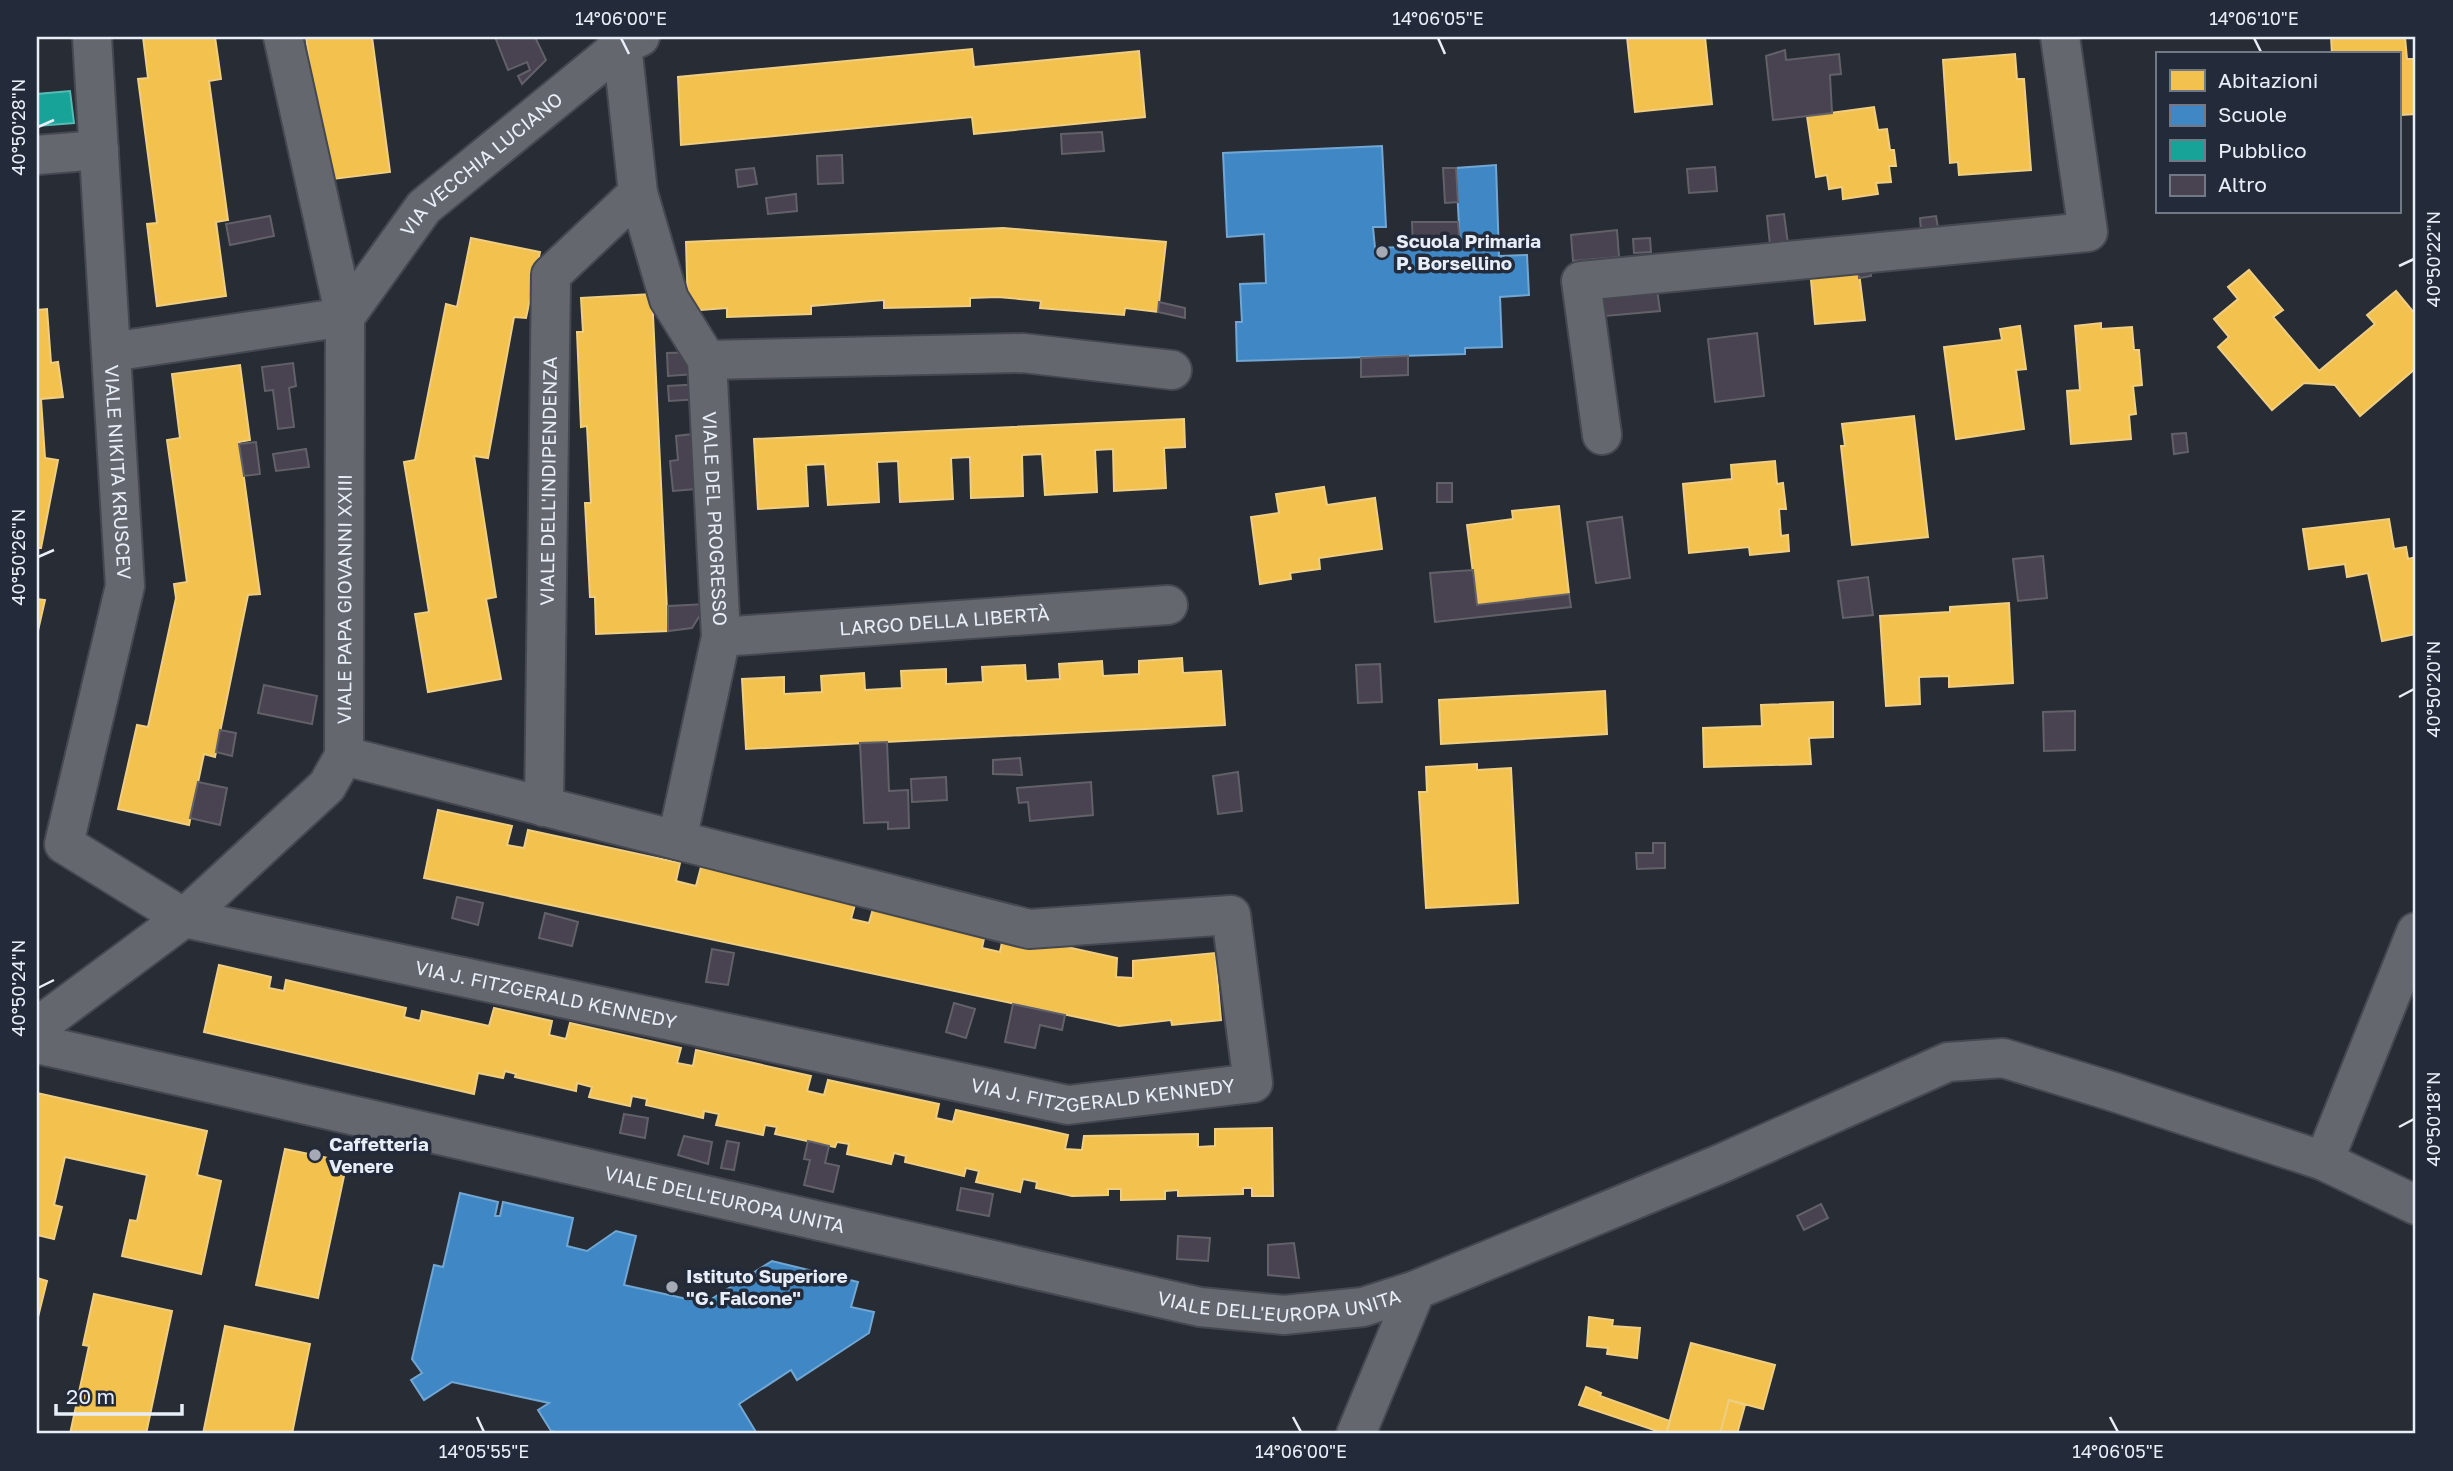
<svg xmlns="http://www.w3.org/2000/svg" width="2453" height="1471" font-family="'Golos Text',sans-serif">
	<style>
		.homes { fill: #f2c14e; stroke: #efce81; stroke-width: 2 }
		.schools { fill: #3f88c5; stroke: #72a7d4; stroke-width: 2 }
		.public { fill: #17a398; stroke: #56bab5; stroke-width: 2 }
		.building { fill: #494251; stroke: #626168; stroke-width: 2 }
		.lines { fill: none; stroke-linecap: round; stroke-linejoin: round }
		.minor-casing { stroke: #454850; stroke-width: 42 }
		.minor { stroke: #64686e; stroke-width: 38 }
		.ticks { fill: none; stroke: #e8eef8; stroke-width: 2.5 }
		.poi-dot { fill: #a5aab4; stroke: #232b3a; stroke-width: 2.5 }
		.labels { text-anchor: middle; stroke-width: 7; stroke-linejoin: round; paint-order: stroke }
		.street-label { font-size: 19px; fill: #e8eef8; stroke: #232b3a }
		.poi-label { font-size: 19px; font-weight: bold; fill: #e8eef8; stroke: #232b3a; text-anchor: start }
		.neatline { fill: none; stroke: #e8eef8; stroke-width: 2.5 }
		.ticks-label { font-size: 18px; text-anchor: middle; fill: #e8eef8 }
	</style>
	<rect width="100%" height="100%" fill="#282c35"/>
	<!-- homes -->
	<path class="homes" d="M143 37H215L221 79 209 81 228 220 216 222 226 296 157 306 147 224 157 223 138 79 148 78Z
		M306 37H372L390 172 325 180Z
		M1627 37H1705L1712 104 1635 112Z
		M2331 37H2405L2407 59H2416V114L2400 115 2399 124V54H2332Z
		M972 49 974 67 1139 51 1145 117 974 134 972 117 681 145 678 77Z
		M2015 54 2017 79H2024L2031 170 1959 175 1958 162 1950 163 1943 60Z
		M1874 107 1878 130 1887 129 1890 150H1894L1896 166H1889L1891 182 1876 183 1878 194 1843 199 1842 187 1829 189 1827 175 1816 177 1807 116Z
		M1003 228 1166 242 1158 312 1125 308 1124 315 1040 308 1041 301 998 297 970 298V306L884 308V300L811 306V314L727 317V308L688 311 686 242Z
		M471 238 540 252 526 318 514 317 488 458 474 456 496 597 486 599 501 679 428 692 415 614 429 612 404 462 415 460 446 304 457 307Z
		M1858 265 1865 320 1815 324 1810 269Z
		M2249 270 2283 310 2273 317 2319 371 2375 324 2367 315 2396 291 2416 315V368L2360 416 2335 385 2304 383 2272 410 2218 347 2229 337 2214 319 2238 299 2228 287Z
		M652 294 668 631 596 634 595 597H590L585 503H591L587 426 581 427 577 332H583L581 298Z
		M47 309 51 363 58 362 63 397 41 399 45 458 58 460 41 548H37V310Z
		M2101 323V329L2132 327 2134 350H2139L2142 385 2133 386 2136 414 2129 415 2131 439 2071 444 2067 391 2080 390 2075 326Z
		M2020 326 2026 369 2016 370 2024 429 1956 439 1944 347 2002 340 2000 329Z
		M240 365 250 440 239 442 260 594 248 595 215 757 204 754 189 825 118 809 137 725 148 727 176 598 174 584 187 582 167 440 180 438 172 374Z
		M1914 416 1928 537 1852 545 1841 446H1845L1842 424Z
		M1184 419 1185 447 1164 448 1166 488 1114 491 1113 449 1095 450 1097 492 1045 495 1042 454 1022 455 1023 496 971 498 970 457 951 458 953 499 900 502 898 461 877 462 879 502 828 505 825 464 806 465 808 506 758 509 754 439Z
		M1775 461 1777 484 1783 483 1786 509H1779L1781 536 1788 535 1789 551 1750 555 1749 547 1689 553 1683 484 1732 479 1731 465Z
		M1324 487 1327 505 1375 498 1382 549 1319 558 1320 569 1290 573 1291 579 1260 584 1251 517 1279 513 1276 494Z
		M1559 506 1569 594 1477 605 1467 525 1513 519 1512 511Z
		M2389 519 2394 549 2406 547 2408 559 2416 557V634L2382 641 2368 573 2347 577 2345 564 2309 569 2303 529Z
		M37 599 45 600 37 635Z
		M2009 603 2013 683 1949 687V676L1919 677 1920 704 1886 706 1880 616 1950 612V607Z
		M1182 658 1183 673 1221 671 1225 725 746 749 742 679 784 677V694L822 692 821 676 864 673 865 690 902 688 901 671 946 669V684L983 682 982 667 1025 665 1026 681 1060 679 1059 664 1102 661 1103 676 1139 674V661Z
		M1605 691 1607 734 1441 744 1439 700Z
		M1833 702V737L1809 738 1811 764 1704 767 1703 728 1762 726 1761 705Z
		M1477 764V770L1511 768 1518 903 1426 908 1419 792H1427L1426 767Z
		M438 810 512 826 507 845 524 848 528 830 680 863 676 881 696 886 701 867 856 901 851 919 869 923 874 905 986 929 982 948 1000 952 1004 933 1117 958 1116 977 1133 978V961L1215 953 1221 1020 1172 1025 1171 1020 1119 1026 424 878Z
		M219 965 271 977 269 988 284 991 286 980 406 1008 404 1017 420 1021 422 1011 489 1026 494 1008 552 1021 549 1035 566 1039 570 1023 681 1048 677 1063 693 1066 696 1050 811 1076 807 1091 824 1095 828 1080 939 1104 936 1118 953 1122 956 1110 1068 1135 1065 1149 1082 1150 1084 1136 1198 1134V1147L1215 1146V1129L1272 1128 1273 1196H1252V1188H1243V1194L1178 1196V1190L1165 1191V1199L1121 1200V1189H1108V1195L1072 1196 1036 1188 1037 1182 1023 1179 1020 1192 976 1182 979 1171 966 1168 964 1176 905 1162 906 1156 894 1153 891 1164 847 1154 849 1144 837 1142 835 1147 775 1134 777 1127 765 1125 763 1135 716 1125 719 1114 704 1111 703 1118 646 1105 647 1099 632 1096 630 1106 589 1097 592 1087 577 1083 576 1091 515 1077 516 1074 505 1071 503 1078 478 1073 474 1094 204 1032Z
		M37 1093 207 1131 197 1175 221 1181 201 1274 122 1256 130 1220 137 1221 147 1175 65 1157 54 1205 62 1207 54 1239 37 1235Z
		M285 1149 347 1162 318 1298 256 1285Z
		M37 1278 47 1281 37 1321Z
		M94 1294 172 1311 146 1434H70L89 1346 83 1345Z
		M1589 1317 1613 1320 1612 1326 1640 1328 1637 1358 1607 1354 1608 1348 1587 1346Z
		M225 1326 310 1344 292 1434H203Z
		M1691 1343 1775 1365 1763 1409 1729 1400 1720 1434H1666Z
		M1586 1387 1601 1393 1600 1396 1670 1421 1666 1434 1579 1405Z
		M1729 1400 1745 1405 1737 1434H1720Z"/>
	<!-- schools -->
	<path class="schools" d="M1382 146 1386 227H1373L1375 248 1460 245 1456 168 1496 165 1499 256 1527 255 1529 295 1500 297 1502 347 1465 348V354L1237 361 1236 322H1242L1240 284 1266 283 1264 234 1227 237 1223 153Z
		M460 1193 498 1202 495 1216H500L503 1202 573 1218 567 1246 587 1251 616 1231 636 1236 624 1285 705 1303 772 1261 858 1282 851 1307 874 1312 869 1333 797 1380 791 1370 739 1404 756 1432 752 1434H563L551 1431 538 1410 549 1403 452 1382 424 1400 411 1380 422 1373 412 1359 434 1265 443 1267Z"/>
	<!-- public -->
	<path class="public" d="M70 91 74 123 37 126V94Z"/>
	<!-- building -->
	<path class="building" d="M495 37H535L546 60 522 84 518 76 530 70 527 62 508 70Z
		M1785 50 1786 60 1839 54 1841 74 1830 75 1832 113 1773 120 1766 56Z
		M1102 132 1104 151 1062 154 1061 134Z
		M842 155 843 183 818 184 817 156Z
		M1715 167 1717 191 1689 193 1687 169Z
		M754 168 757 184 738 187 736 170Z
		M1443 168H1456L1458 202 1445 203Z
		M796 194 797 211 768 214 766 198Z
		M1784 214 1788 244 1770 245 1767 216Z
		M270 216 274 236 230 245 226 224Z
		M1936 216 1938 228 1921 230 1920 218Z
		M1412 222H1458L1460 245 1413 247Z
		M1617 230 1619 257 1573 261 1571 235Z
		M1650 238 1651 252 1634 253 1633 239Z
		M1870 264 1871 276 1859 278 1858 265Z
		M1657 289 1660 311 1605 316 1603 294Z
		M1159 302 1185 308V318L1158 312Z
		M1757 333 1764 396 1715 402 1708 339Z
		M695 352 696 374 668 376 667 353Z
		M1408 356V375L1361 377V358Z
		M293 363 296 386 289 388 294 427 278 429 273 390 265 391 262 367Z
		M701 384V399L669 401 668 386Z
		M703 433 696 489 673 491 670 461 678 460 676 436Z
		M2186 433 2188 452 2174 454 2172 434Z
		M256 442 260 474 244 476 239 444Z
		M306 449 309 467 276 471 273 454Z
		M1437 483H1452V502H1437Z
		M1622 517 1630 578 1596 583 1587 522Z
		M2043 556 2047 598 2018 601 2013 559Z
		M1473 570 1477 605 1569 594 1571 607 1435 622 1430 573Z
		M1868 577 1873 615 1843 618 1838 581Z
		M707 604 692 628 668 631V606Z
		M1380 664 1382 702 1358 703 1356 665Z
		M264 685 317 696 312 724 258 713Z
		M2075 711V750L2044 751 2043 712Z
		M220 730 236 733 232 756 216 752Z
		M887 742 889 791 908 790 909 828 888 829V822L864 823 860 743Z
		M1020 758 1022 775 993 774V760Z
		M1238 772 1242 811 1218 814 1213 776Z
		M946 777 947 800 912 802 911 779Z
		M198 782 227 788 220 825 190 818Z
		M1091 782 1093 815 1030 821 1028 802 1019 803 1017 788Z
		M1653 843H1665V868L1637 869 1636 853H1653Z
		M457 897 483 903 478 925 452 918Z
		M545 913 578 922 572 946 539 938Z
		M712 949 734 953 728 985 706 982Z
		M954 1003 975 1009 966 1038 946 1032Z
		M1013 1004 1065 1015 1062 1030 1040 1025 1035 1048 1005 1042Z
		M624 1114 648 1118 645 1138 620 1133Z
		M684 1136 712 1142 708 1164 678 1155Z
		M727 1141 739 1143 734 1170 721 1168Z
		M808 1141 829 1146 825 1163 839 1166 833 1192 804 1185 810 1160 804 1159Z
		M961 1188 993 1194 989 1216 957 1210Z
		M1821 1204 1828 1218 1804 1230 1797 1216Z
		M1178 1236 1210 1238 1208 1261 1177 1259Z
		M1294 1243 1299 1278 1268 1275V1245Z"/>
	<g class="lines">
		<defs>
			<g id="minor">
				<path id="s1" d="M92 37 125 586 64 844 184 918 1068 1105 1253 1083 1231 915 1029 929 344 756"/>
				<path id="s2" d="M622 45 638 193 669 299 707 360 721 637 677 840"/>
				<path d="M37 155 99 150"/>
				<path id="s3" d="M111 352 345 317 424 207 622 45 640 37"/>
				<path d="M707 360 1023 353 1172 370"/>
				<path d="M1602 435 1581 281 2088 232 2060 37"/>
				<path id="s4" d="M721 637 1168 605"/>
				<path id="s5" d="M544 807 551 275 638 193"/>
				<path id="s6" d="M37 1027 184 918 327 786 344 756 345 317 283 37"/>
				<path id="s7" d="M37 1044 1200 1307 1284 1315 1363 1307 1416 1290"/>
				<path d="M2324 1161 2416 932"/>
				<path d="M1356 1434 1416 1290 1720 1164 1948 1062 2003 1058 2114 1092 2324 1161 2416 1205"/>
			</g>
		</defs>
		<!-- minor casing -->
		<use href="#minor" class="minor-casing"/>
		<!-- minor -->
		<use href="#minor" class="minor"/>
	</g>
	<!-- ticks -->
	<path class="ticks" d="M621 38 629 54M1438 38 1445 54M2254 38 2262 54M38 127 54 120M2399 266 2414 259M38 557 54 550M2399 697 2414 689M38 988 54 980M2399 1127 2414 1119M477 1417 484 1432M1293 1417 1301 1432M2110 1417 2118 1432"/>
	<!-- markers -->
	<g class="poi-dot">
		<circle cx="1382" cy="252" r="7"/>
		<circle cx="315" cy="1155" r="7"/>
		<circle cx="672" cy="1287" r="7"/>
	</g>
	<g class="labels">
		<!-- street labels -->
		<g class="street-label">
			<text dy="7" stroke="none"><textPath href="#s3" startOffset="443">VIA VECCHIA LUCIANO</textPath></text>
			<text dy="7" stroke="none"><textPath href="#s1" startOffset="436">VIALE NIKITA KRUSCEV</textPath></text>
			<text dy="7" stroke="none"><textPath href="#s5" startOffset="326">VIALE DELL'INDIPENDENZA</textPath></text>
			<text dy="7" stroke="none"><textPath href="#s2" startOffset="490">VIALE DEL PROGRESSO</textPath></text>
			<text dy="7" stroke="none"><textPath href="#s6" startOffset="569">VIALE PAPA GIOVANNI XXIII</textPath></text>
			<text dy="7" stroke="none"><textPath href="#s4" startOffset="224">LARGO DELLA LIBERTÀ</textPath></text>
			<text dy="7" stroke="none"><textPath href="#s1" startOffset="1326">VIA J. FITZGERALD KENNEDY</textPath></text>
			<text dy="7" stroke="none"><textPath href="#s1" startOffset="1894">VIA J. FITZGERALD KENNEDY</textPath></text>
			<text dy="7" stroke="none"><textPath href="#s7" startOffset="705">VIALE DELL'EUROPA UNITA</textPath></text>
			<text dy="7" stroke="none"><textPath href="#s7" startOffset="1272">VIALE DELL'EUROPA UNITA</textPath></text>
		</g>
		<!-- poi labels -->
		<g class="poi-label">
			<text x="1396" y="248">Scuola Primaria<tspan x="1396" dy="22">P. Borsellino</tspan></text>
			<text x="329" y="1151">Caffetteria<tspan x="329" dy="22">Venere</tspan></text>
			<text x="686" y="1283">Istituto Superiore<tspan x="686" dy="22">"G. Falcone"</tspan></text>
		</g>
	</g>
	<!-- border -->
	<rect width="2453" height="1471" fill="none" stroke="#232b3a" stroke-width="77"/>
	<!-- legend -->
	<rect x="2156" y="52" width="245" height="161" fill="#232b3a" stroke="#727986" stroke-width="2"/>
	<rect x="2170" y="70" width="35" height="21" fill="#f2c14e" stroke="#727986" stroke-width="2"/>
	<text x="2218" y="88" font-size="21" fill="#e8eef8">Abitazioni</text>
	<rect x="2170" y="105" width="35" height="21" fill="#3f88c5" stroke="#727986" stroke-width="2"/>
	<text x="2218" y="122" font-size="21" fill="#e8eef8">Scuole</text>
	<rect x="2170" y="140" width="35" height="21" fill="#17a398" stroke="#727986" stroke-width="2"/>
	<text x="2218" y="158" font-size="21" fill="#e8eef8">Pubblico</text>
	<rect x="2170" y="175" width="35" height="21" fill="#494251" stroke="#727986" stroke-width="2"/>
	<text x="2218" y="192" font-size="21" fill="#e8eef8">Altro</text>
	<!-- scale -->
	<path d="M56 1404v10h126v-10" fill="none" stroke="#e8eef8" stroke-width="3.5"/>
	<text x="66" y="1404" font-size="21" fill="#e8eef8" stroke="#232b3a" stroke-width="5" paint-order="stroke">20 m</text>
	<rect x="38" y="38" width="2376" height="1394" class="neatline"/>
	<g class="ticks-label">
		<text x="621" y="25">14°06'00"E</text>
		<text x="1438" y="25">14°06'05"E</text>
		<text x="2254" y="25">14°06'10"E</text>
		<text transform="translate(19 127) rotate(-90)" y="6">40°50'28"N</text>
		<text transform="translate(2434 259) rotate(-90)" y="6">40°50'22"N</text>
		<text transform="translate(19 557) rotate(-90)" y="6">40°50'26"N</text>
		<text transform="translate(2434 689) rotate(-90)" y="6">40°50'20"N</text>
		<text transform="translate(19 988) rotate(-90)" y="6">40°50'24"N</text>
		<text transform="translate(2434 1119) rotate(-90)" y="6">40°50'18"N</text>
		<text x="484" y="1458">14°05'55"E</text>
		<text x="1301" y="1458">14°06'00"E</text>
		<text x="2118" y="1458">14°06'05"E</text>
	</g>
</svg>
